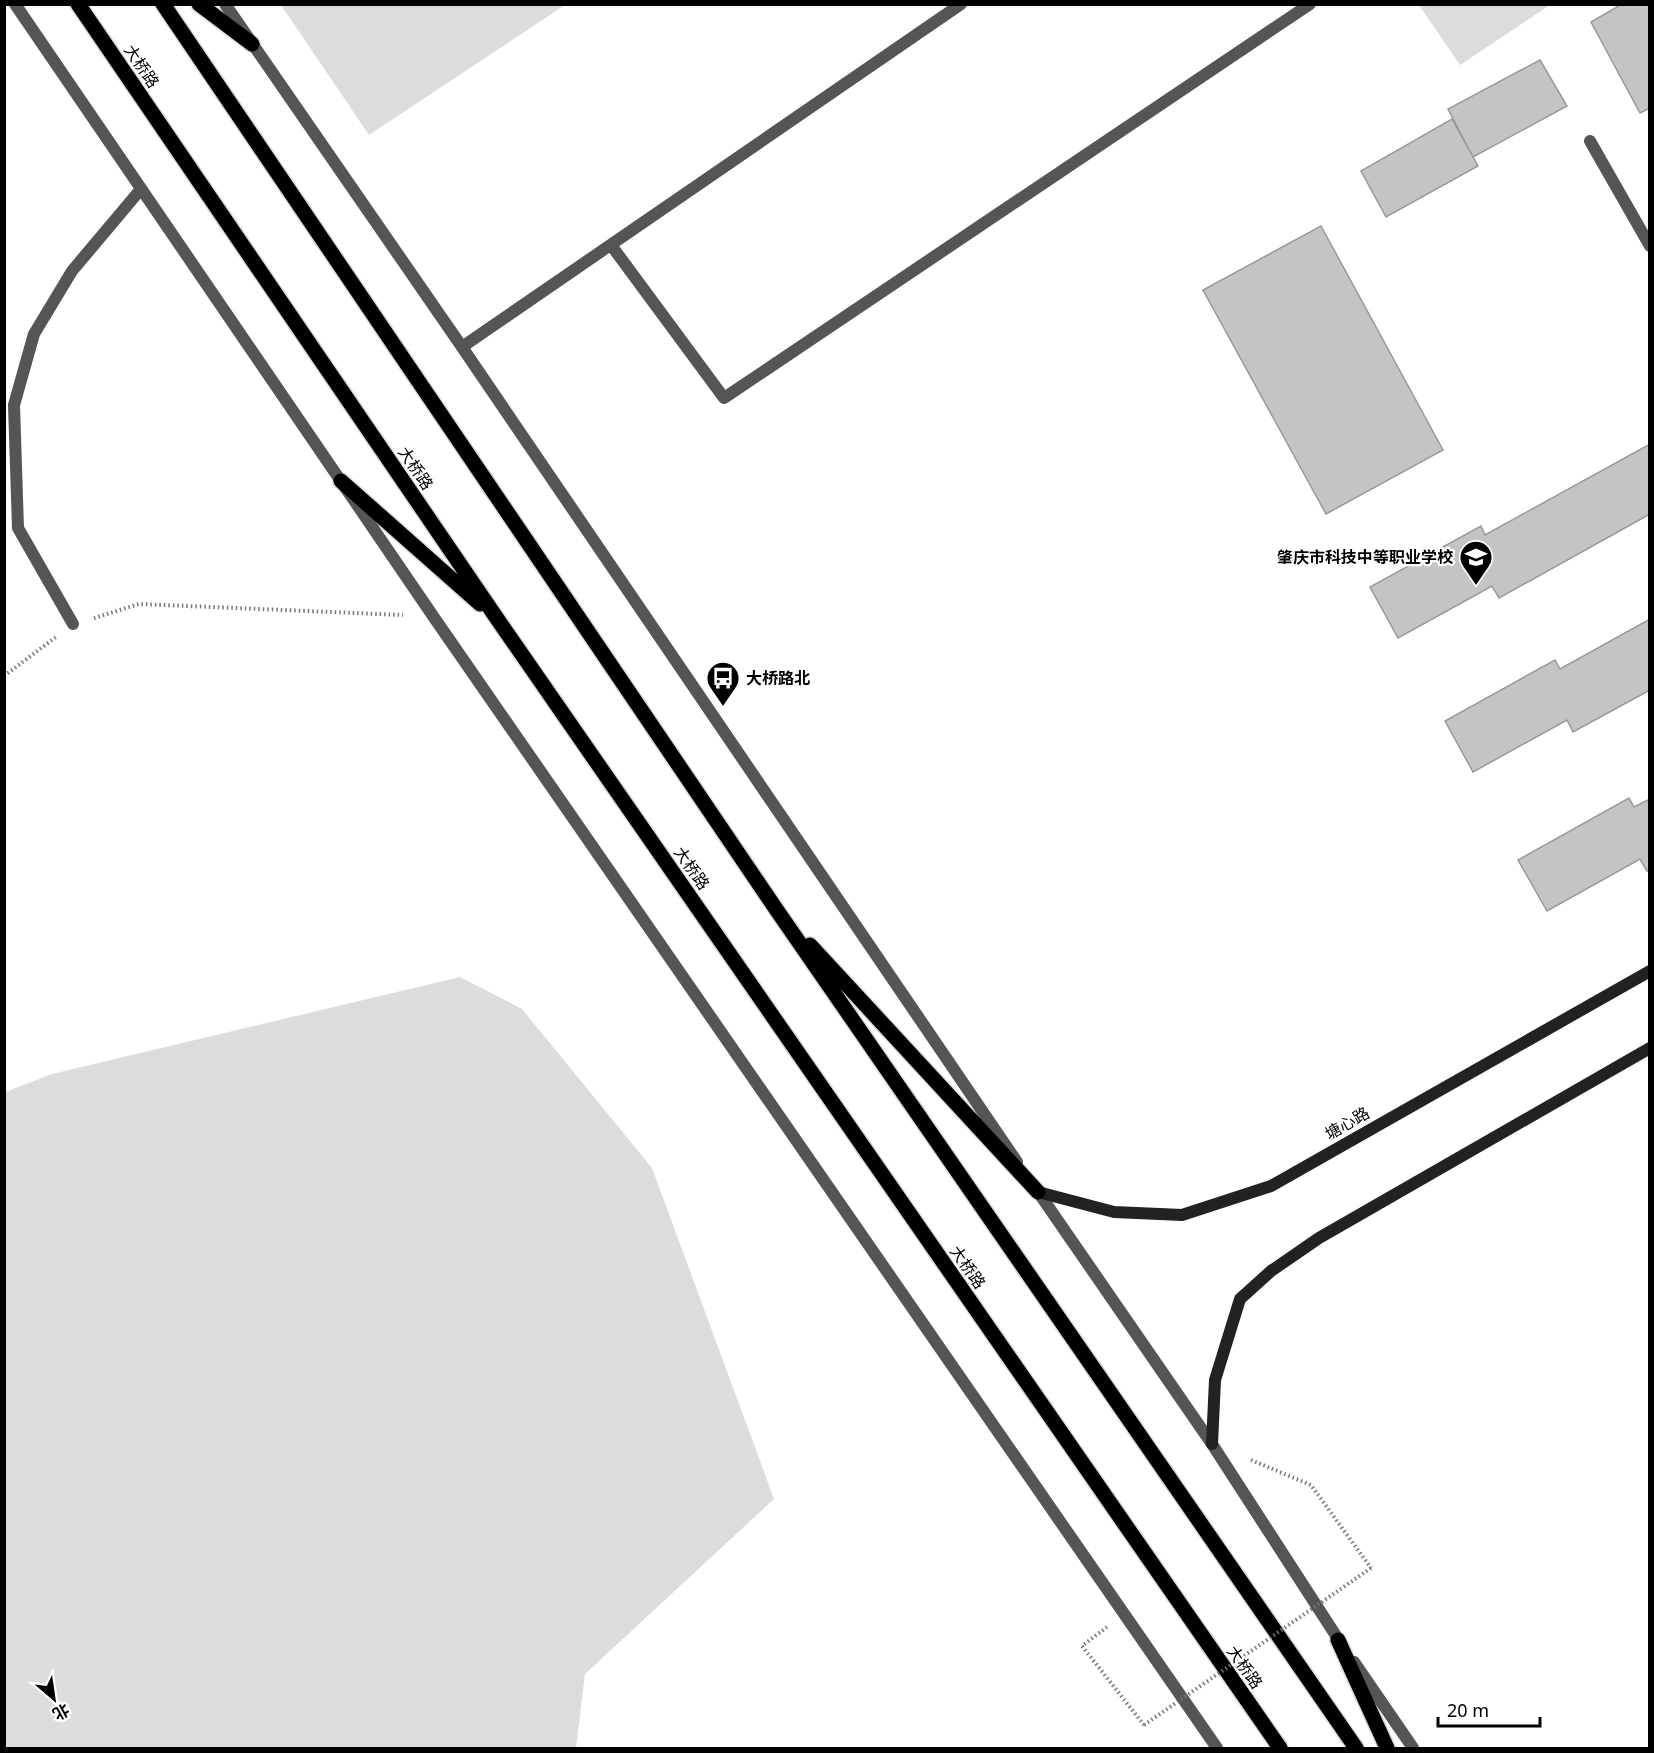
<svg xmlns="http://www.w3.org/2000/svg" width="1654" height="1753" font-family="'Noto Sans','Noto Sans SC',sans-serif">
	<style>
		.green { fill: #dcdcdc }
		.building { fill: #c4c4c4; stroke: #999; stroke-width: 1.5 }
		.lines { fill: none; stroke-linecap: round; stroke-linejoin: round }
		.primary-casing { stroke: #dbdbdb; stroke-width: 18 }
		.path { stroke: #777; stroke-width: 4; stroke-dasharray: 1.5 3; stroke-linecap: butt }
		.service { stroke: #555; stroke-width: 12 }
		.minor { stroke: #555; stroke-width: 12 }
		.tertiary { stroke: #555; stroke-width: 12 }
		.secondary { stroke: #222; stroke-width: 12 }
		.primary { stroke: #000; stroke-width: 15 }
		.path-bridge { stroke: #777; stroke-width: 4; stroke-dasharray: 1.5 3; stroke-linecap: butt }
		.labels { text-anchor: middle; stroke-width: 4.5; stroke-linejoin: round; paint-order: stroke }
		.street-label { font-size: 16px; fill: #000; stroke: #fff }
		.poi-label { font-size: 16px; font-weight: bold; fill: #000; stroke: #fff; text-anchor: end }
	</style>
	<rect width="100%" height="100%" fill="#fff"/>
	<!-- green -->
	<path class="green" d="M281 5H565L369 135Z
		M1419 5H1550L1460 65Z
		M460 977 522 1009 652 1168 774 1499 585 1674 576 1748H5V1092L52 1074Z"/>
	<!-- building -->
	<path class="building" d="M1622 4H1650V108L1640 113 1591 22Z
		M1540 60 1567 106 1473 157 1448 109Z
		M1452 119 1478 166 1386 217 1361 171Z
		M1321 226 1443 450 1326 514 1203 290Z
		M1650 444V514L1499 598 1492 586 1398 638 1370 587 1481 526 1485 535Z
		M1650 619V690L1573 732 1567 720 1473 772 1445 721 1555 660 1560 669Z
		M1629 798 1634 807 1650 799V870L1647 871 1640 859 1547 911 1518 860Z"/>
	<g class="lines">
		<defs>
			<path id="primary" d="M78 4 498 620 1280 1748
				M163 4 776 909 1356 1748
				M199 4 252 44
				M341 481 480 604
				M810 945 1038 1192
				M1338 1640 1387 1748"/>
		</defs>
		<!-- primary casing -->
		<use href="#primary" class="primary-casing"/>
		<!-- path -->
		<path class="path" d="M94 618 139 604 403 615
			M4 676 56 637
			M1251 1460 1311 1485 1371 1568
			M1107 1627 1082 1646 1144 1725"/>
		<!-- service -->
		<path class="service" d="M1590 141 1650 246
			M73 624 18 528 14 405 34 334 72 271 141 189"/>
		<!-- minor -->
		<path class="minor" d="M611 245 724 398 1310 4
			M462 347 961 4"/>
		<!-- tertiary -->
		<path class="tertiary" d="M15 4 433 616 1217 1748
			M225 4 462 347 1017 1162
			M1034 1186 1212 1444 1342 1645
			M1354 1662 1413 1748"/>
		<!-- secondary -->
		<path class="secondary" d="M1038 1192 1114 1212 1182 1215 1271 1186 1650 971
			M1212 1444 1215 1380 1240 1299 1271 1271 1319 1238 1650 1048"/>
		<!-- primary -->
		<use href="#primary" class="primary"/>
		<!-- path-bridge -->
		<path class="path-bridge" d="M1144 1725 1371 1568"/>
	</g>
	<!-- icons -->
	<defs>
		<symbol id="school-pin" viewBox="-11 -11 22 30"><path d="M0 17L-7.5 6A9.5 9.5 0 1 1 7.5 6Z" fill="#000" stroke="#fff"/><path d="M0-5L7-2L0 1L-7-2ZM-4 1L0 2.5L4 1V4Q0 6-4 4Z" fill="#fff"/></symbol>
		<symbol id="bus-pin" viewBox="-11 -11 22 30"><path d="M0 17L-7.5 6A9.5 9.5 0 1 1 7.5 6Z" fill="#000" stroke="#fff"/><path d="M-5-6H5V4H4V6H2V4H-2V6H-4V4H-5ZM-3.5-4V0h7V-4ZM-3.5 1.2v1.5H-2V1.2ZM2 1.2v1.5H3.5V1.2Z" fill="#fff"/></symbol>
	</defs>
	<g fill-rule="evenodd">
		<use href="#school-pin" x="1457" y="538" width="38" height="52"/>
		<use href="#bus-pin" x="704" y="659" width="38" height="52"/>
	</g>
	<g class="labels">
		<!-- street labels -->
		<g class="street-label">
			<text transform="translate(142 66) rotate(56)" y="6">大桥路</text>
			<text transform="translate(416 468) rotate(56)" y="6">大桥路</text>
			<text transform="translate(692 868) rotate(55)" y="6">大桥路</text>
			<text transform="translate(1347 1123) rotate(-30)" y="6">塘心路</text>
			<text transform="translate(968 1267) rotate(55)" y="6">大桥路</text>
			<text transform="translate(1245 1667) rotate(55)" y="6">大桥路</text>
		</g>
		<!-- poi labels -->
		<g class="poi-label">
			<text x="1453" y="563">肇庆市科技中等职业学校</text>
			<text x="746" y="684" text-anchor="start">大桥路北</text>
		</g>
	</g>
	<!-- border -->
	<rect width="1654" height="1753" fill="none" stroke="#000000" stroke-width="12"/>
	<!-- north arrow -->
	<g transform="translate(54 1699) rotate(151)" stroke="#ffffff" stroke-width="4.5" paint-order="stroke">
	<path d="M0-4.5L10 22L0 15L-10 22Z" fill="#000000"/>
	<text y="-9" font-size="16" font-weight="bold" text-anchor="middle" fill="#000000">北</text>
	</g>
	<!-- scale -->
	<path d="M1438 1717v9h102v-9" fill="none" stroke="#000000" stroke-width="3"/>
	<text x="1447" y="1717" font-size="18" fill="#000000" stroke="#ffffff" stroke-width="4.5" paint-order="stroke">20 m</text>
</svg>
